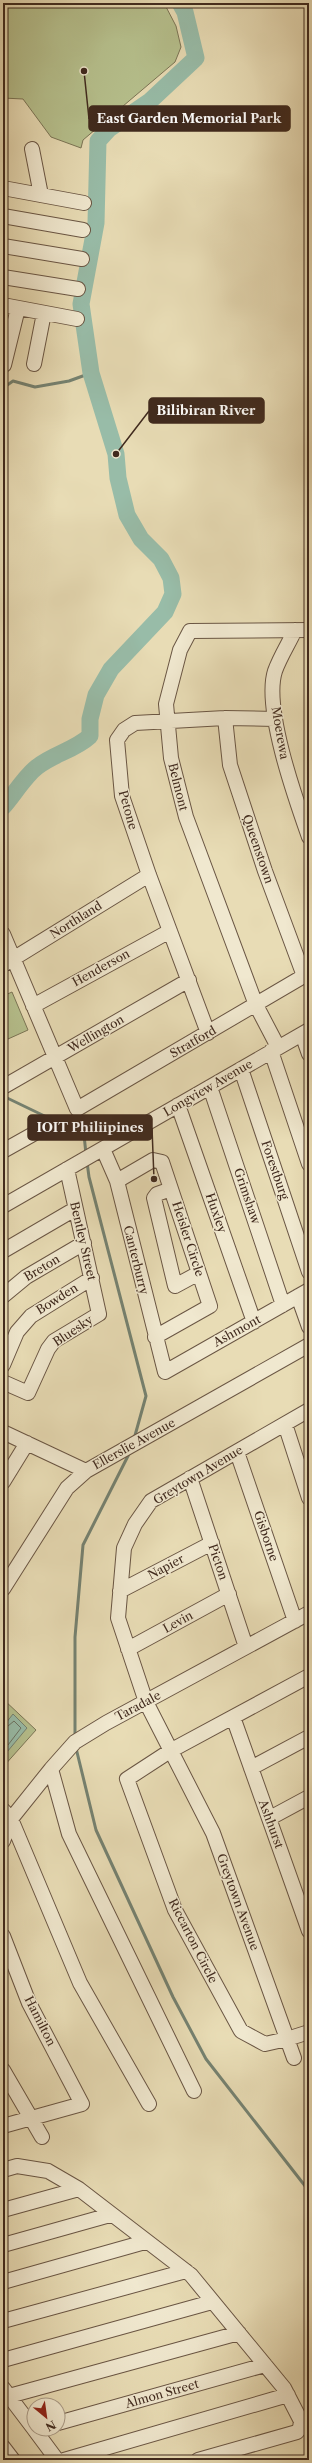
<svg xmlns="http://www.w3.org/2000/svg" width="312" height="2463" font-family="'Libre Caslon Text',serif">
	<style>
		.green { fill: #b6c08d; stroke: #7b7556 }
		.water { fill: #98bca8; stroke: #758271 }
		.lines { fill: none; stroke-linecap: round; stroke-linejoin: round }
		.shore { stroke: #6c7363; stroke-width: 1 }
		.stream { stroke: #758271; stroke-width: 3 }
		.river { stroke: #98bca8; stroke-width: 17 }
		.minor-casing { stroke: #6a5644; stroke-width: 16 }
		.minor { stroke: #f0e8cf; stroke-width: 14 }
		.labels { text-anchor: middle; stroke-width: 3; stroke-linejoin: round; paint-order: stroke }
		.street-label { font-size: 12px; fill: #402a1e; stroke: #f0e8cf }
		.leader { fill: none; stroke: #402a1e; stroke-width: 1.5 }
		.callout-dot { fill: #402a1e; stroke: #f0e8cf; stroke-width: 1.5 }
		.callout { fill: #402a1e; stroke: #402a1e; stroke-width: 1.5 }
		.callout-label { font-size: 13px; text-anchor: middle; font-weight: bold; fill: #fff }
	</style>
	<rect width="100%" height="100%" fill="#e8dcb5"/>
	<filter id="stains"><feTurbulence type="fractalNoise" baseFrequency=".005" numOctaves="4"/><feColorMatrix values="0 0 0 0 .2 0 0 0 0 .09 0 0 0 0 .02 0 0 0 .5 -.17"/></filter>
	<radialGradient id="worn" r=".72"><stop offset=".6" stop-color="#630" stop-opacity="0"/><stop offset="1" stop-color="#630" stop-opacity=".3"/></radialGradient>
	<!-- green -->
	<path class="green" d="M3 3 22 7 24 3H164L176 26 181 47 175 62 83 140 81 148 51 137 23 99 3 98Z
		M12 992 28 1030 8 1039 3 1028V996Z
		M3 1699 36 1730 3 1767Z"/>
	<!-- water -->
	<path class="water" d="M13 1714 27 1728 7 1752 3 1748V1720L6 1723Z"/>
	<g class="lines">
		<!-- shore -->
		<path class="shore" d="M3 1726H8L14 1721 21 1728 8 1745H3"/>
		<!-- stream -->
		<path class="stream" d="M3 388 13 381 35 387 69 381 91 373
			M3 1096 84 1135 86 1154
			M87 1162 89 1177 146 1396 134 1439
			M75 1736V1637L83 1545 130 1452
			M76 1748 96 1830 173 1997 206 2059 309 2191"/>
		<!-- river -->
		<path class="river" d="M3 807C13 796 25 776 37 767 53 754 75 750 90 736V719L96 695 111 669 165 612 173 594 171 578 161 559 141 539 127 515 118 478 116 454 91 373 81 304 96 223 98 141 109 129 150 101 196 58 185 12 180 3"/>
		<defs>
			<path id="minor" d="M32 149 41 195
				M3 188 84 203
				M3 216 83 230
				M3 246 82 259
				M3 277 78 289
				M3 305 77 319
				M34 364 44 313
				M4 365 18 308
				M295 630C289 643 280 657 275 671 263 708 296 800 309 837
				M225 718 230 765 265 871 304 976
				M3 934 77 1109 309 973
				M3 965 149 875
				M33 1006 170 931
				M208 1033 149 875 122 796 117 740 124 730 135 723 225 718 275 719
				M302 1034 309 1054
				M278 1047 256 1005 186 817 171 758 166 704 180 650 190 631 309 630
				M271 1051 309 1164
				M241 1069 309 1272
				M3 1087 189 980
				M210 1087 283 1305
				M178 1105 254 1322
				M103 1149 117 1181 165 1372 309 1290
				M3 1151 44 1128
				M117 1181 153 1160 162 1162 210 1306 155 1337
				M171 1189 157 1194 154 1198 175 1286 199 1273
				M3 1206 309 1030
				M3 1251 75 1209
				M3 1296 26 1277 84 1243
				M298 1296 309 1327
				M3 1365 17 1332 31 1316 92 1278
				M3 1382 28 1393 48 1349 54 1341 99 1314 67 1169
				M285 1424 309 1498
				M3 1432 86 1471
				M237 1452 295 1621
				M190 1478 246 1647
				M3 1482 27 1443
				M3 1589 67 1488 86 1471 309 1345
				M120 1591 212 1543
				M128 1649 229 1594
				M309 1676 170 1751 127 1779 175 1910 241 2031 265 2044 287 2039 309 2032
				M233 1717 309 1931
				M251 1768 309 1737
				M51 1769 69 1834 194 2091
				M3 1810 11 1819 80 1983 149 2104
				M270 1818 309 1797
				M3 1841 11 1819 51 1769 75 1742 106 1723 309 1613
				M3 1936 29 2003 82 2104 3 2126
				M294 2058 213 1833 146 1702 118 1618 124 1548 135 1524 151 1501 309 1410
				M3 2070 42 2137
				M3 2170 17 2166 48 2171 79 2189 191 2275 284 2388 301 2421 300 2428 297 2432 198 2460
				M3 2210 79 2189
				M3 2245 110 2215
				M3 2282 145 2242
				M3 2321 186 2271
				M3 2360 212 2302
				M3 2388 34 2429
				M9 2396 239 2333
				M58 2423 265 2365
				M34 2429 57 2460
				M3 2447 13 2460
				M64 2460 288 2395"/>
		</defs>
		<!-- minor casing -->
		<use href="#minor" class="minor-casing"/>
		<!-- minor -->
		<use href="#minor" class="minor"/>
	</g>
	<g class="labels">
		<!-- street labels -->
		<g class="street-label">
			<text transform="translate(280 733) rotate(80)" y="4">Moerewa</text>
			<text transform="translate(178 787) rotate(76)" y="4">Belmont</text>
			<text transform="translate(128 810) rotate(74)" y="4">Petone</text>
			<text transform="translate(258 849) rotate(71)" y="4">Queenstown</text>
			<text transform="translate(76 920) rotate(-32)" y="4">Northland</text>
			<text transform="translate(101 968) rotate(-29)" y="4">Henderson</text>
			<text transform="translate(96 1034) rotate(-30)" y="4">Wellington</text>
			<text transform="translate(193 1042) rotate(-30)" y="4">Stratford</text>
			<text transform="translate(208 1088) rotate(-30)" y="4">Longview Avenue</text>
			<text transform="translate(275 1170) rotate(71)" y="4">Forestburg</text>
			<text transform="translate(247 1196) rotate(71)" y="4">Grimshaw</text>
			<text transform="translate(216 1213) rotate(71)" y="4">Huxley</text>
			<text transform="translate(188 1239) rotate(72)" y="4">Heisler Circle</text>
			<text transform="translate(83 1241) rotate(77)" y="4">Bentley Street</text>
			<text transform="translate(136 1260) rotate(76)" y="4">Canterburry</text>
			<text transform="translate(42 1268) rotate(-31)" y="4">Breton</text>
			<text transform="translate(57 1299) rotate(-32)" y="4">Bowden</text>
			<text transform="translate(73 1331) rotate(-34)" y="4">Bluesky</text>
			<text transform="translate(237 1331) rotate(-29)" y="4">Ashmont</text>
			<text transform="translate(134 1444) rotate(-29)" y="4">Ellerslie Avenue</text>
			<text transform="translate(198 1475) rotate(-31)" y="4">Greytown Avenue</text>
			<text transform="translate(266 1536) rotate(71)" y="4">Gisborne</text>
			<text transform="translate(218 1562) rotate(71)" y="4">Picton</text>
			<text transform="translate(166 1567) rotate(-28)" y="4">Napier</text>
			<text transform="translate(178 1622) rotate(-29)" y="4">Levin</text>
			<text transform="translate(138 1706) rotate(-28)" y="4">Taradale</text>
			<text transform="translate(271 1824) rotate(70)" y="4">Ashhurst</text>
			<text transform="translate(238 1902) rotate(70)" y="4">Greytown Avenue</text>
			<text transform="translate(193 1941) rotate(63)" y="4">Riccarton Circle</text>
			<text transform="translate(40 2021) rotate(63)" y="4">Hamilton</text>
			<text transform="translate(162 2394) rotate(-16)" y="4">Almon Street</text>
		</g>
	</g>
	<!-- callouts -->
	<path class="leader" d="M84 71L89 119M116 454L149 411M154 1179L152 1128"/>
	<g class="callout-dot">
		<circle cx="84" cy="71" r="4"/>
		<circle cx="116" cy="454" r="4"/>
		<circle cx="154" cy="1179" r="4"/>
	</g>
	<g class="callout">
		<rect x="89" y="106" width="201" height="25" rx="4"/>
		<rect x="149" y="398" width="115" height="25" rx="4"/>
		<rect x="28" y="1115" width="124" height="25" rx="4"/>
	</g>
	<g class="callout-label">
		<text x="189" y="123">East Garden Memorial Park</text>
		<text x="206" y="415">Bilibiran River</text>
		<text x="90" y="1132">IOIT Philiipines</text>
	</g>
	<!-- margin -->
	<rect width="312" height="2463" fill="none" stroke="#e8dcb5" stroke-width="16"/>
	<rect x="4" y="4" width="304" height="2455" fill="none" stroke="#402a1e" stroke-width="2"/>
	<rect x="8" y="8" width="296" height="2447" fill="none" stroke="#402a1e"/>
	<!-- north arrow -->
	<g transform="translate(46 2417) rotate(151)"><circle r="19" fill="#f0e8cf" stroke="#aa9c88"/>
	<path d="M0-3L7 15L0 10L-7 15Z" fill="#8f2418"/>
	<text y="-6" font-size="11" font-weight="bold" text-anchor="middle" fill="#402a1e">N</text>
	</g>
	<rect width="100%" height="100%" filter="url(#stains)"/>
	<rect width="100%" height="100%" fill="url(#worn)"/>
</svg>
